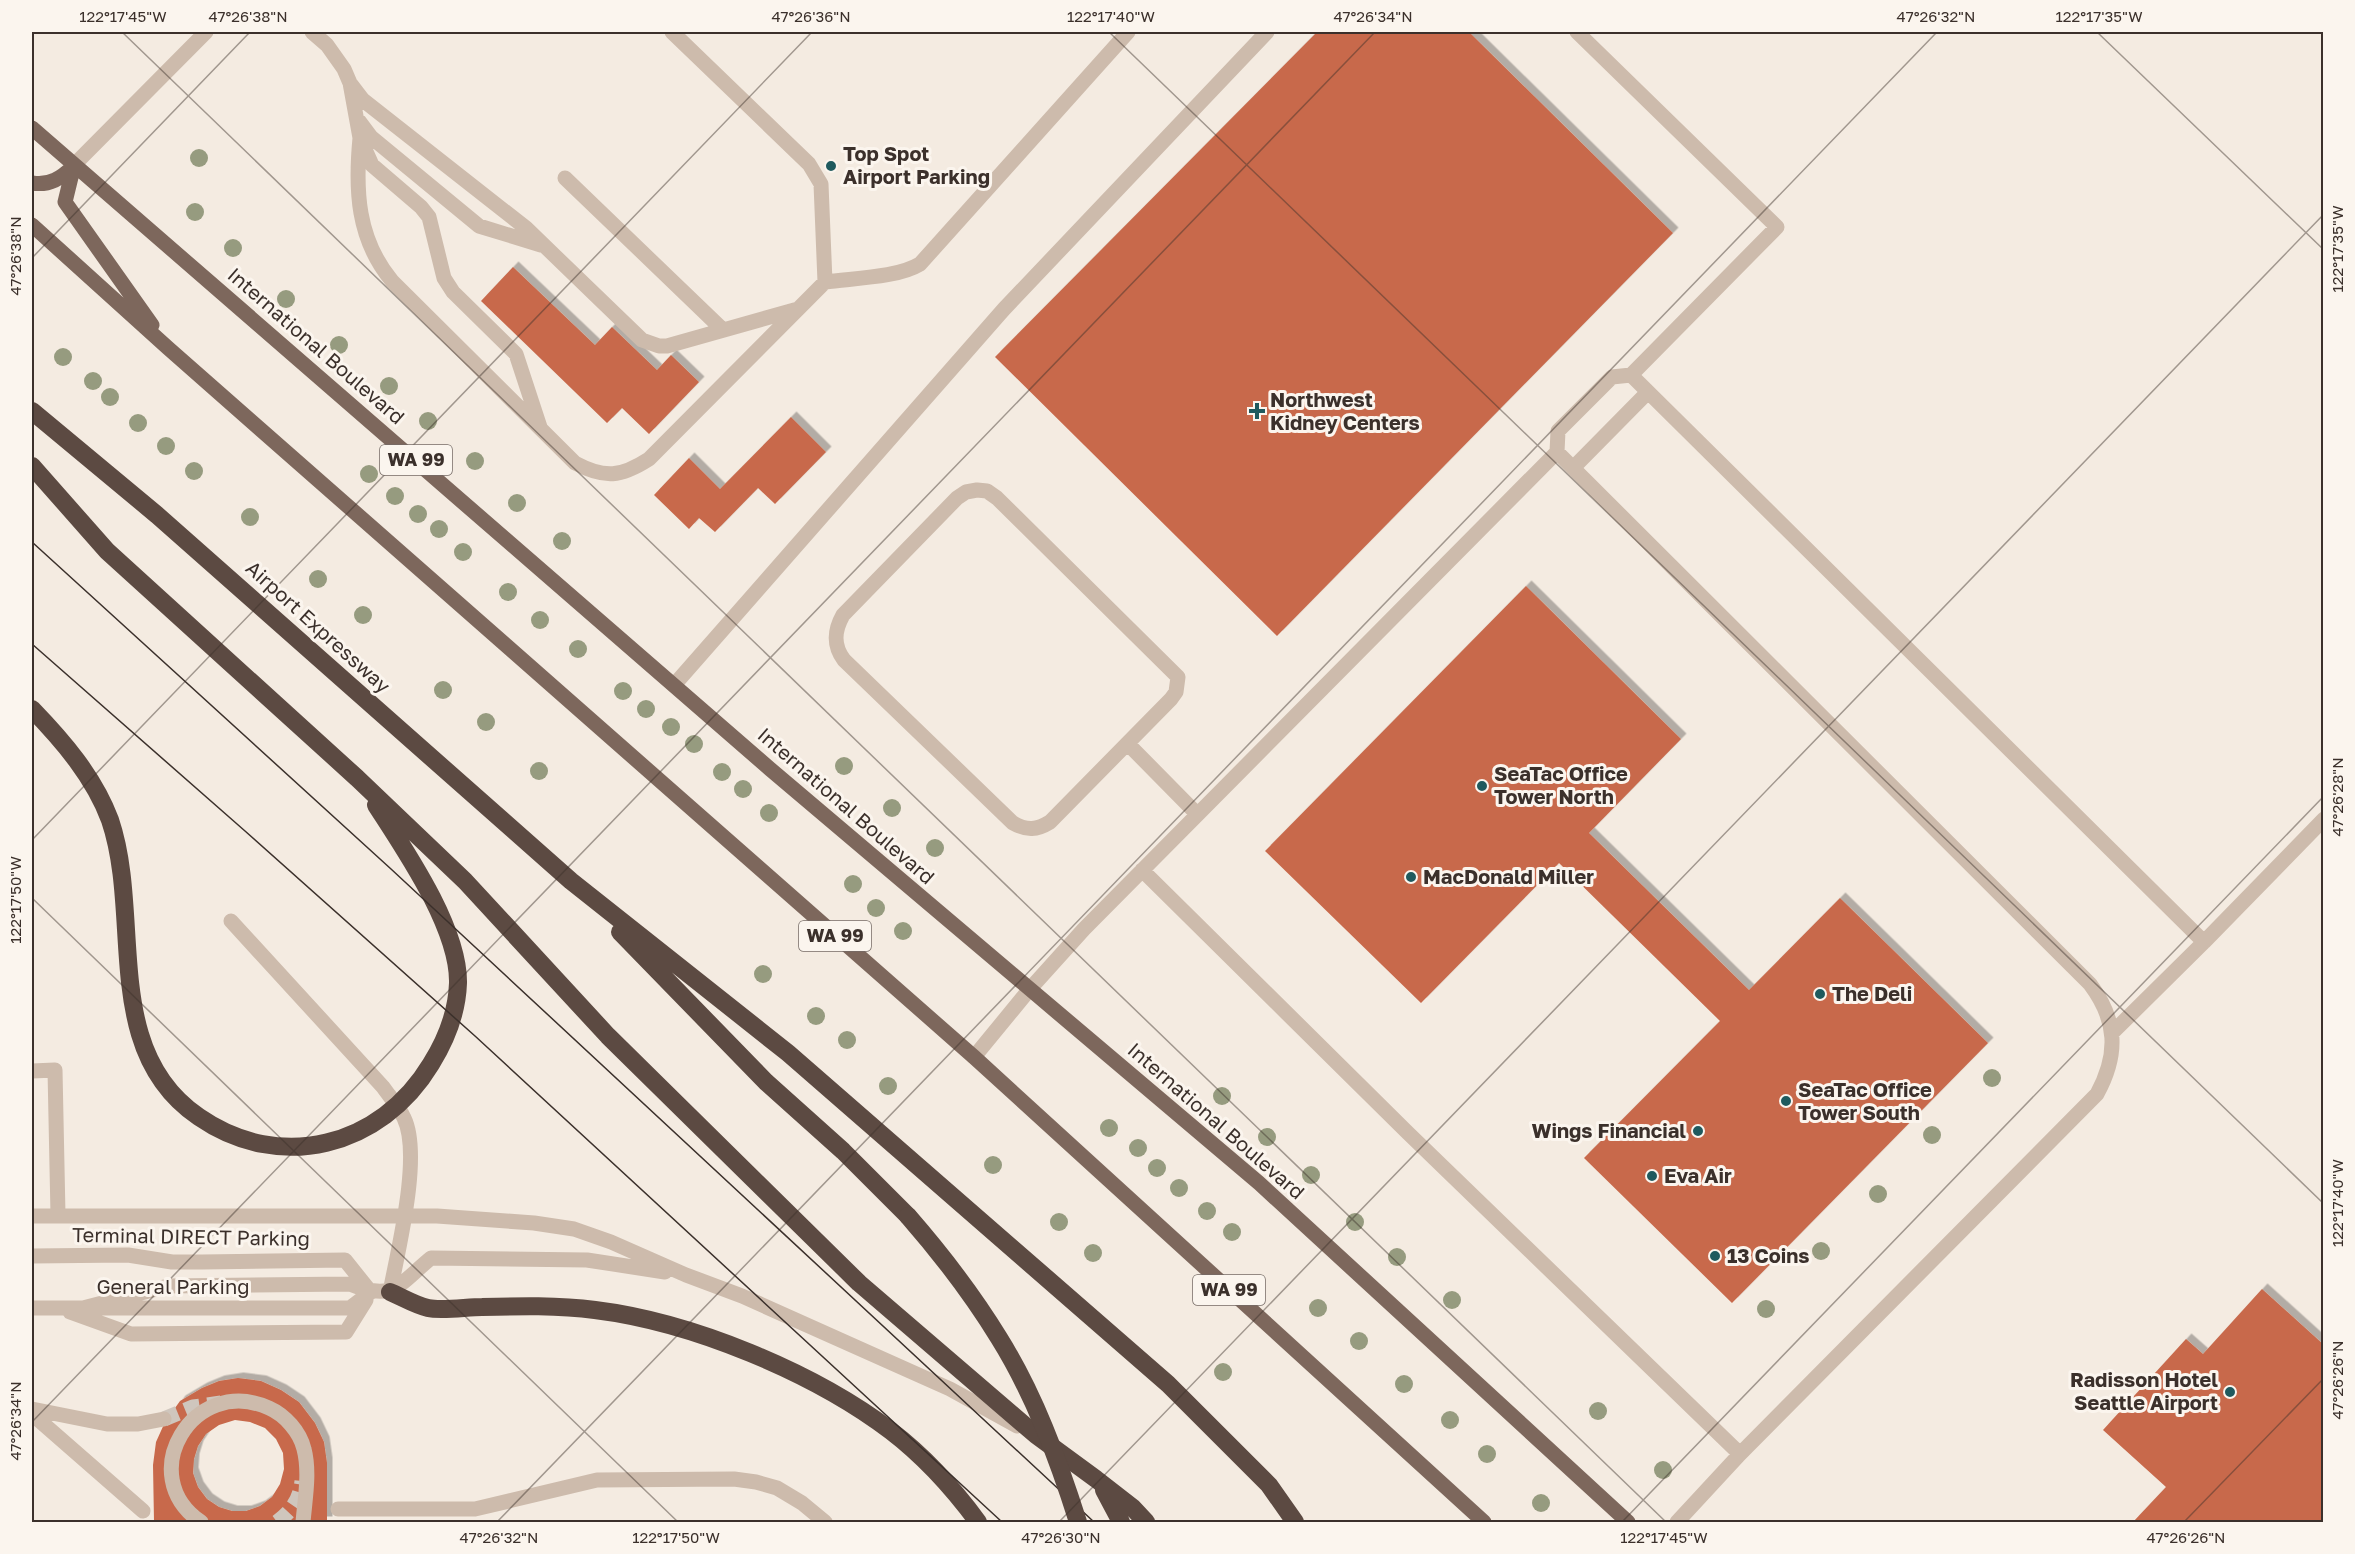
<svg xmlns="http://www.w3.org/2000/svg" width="2355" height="1554" font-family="'Golos Text',sans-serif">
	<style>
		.building { fill: #c8694b; fill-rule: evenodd; filter: url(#shadow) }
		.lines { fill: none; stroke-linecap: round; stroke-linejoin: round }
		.minor-tunnel { stroke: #cfc6bd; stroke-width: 15; stroke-dasharray: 15 8; stroke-linecap: butt }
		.minor { stroke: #cdbbac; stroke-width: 15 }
		.major { stroke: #7d675c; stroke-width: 15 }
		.highway { stroke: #5c4a42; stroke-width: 18 }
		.tram { stroke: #3b302b; stroke-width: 1.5 }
		.highway-bridge { stroke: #5c4a42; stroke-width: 18 }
		.tree { fill: #969b7f }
		.ticks { fill: none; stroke: #3b302b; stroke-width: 1.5; stroke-opacity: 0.45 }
		.poi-dot { fill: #1f5a5e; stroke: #fbf5ee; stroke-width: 2 }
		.labels { text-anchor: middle; stroke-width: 6; stroke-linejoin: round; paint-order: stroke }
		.shield { fill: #fbf5ee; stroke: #756b66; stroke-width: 1.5 }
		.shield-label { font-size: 18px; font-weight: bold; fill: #3b302b }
		.poi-label { font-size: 20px; font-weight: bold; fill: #3b302b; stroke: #fbf5ee; text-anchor: start }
		.street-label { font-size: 20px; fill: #3b302b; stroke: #fbf5ee }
		.neatline { fill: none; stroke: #3b302b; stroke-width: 2 }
		.ticks-label { font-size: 15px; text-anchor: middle; fill: #3b302b }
	</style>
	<defs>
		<filter id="shadow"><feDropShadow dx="5.5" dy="-5.5" stdDeviation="0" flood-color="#0004"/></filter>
	</defs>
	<rect width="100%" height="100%" fill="#f4ebe1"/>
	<!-- building -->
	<path class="building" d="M1317 32H1469L1673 233 1277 636 995 357Z
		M513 267 595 345 612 327 657 370 671 355 699 382 649 434 622 408 607 423 481 301Z
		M791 417 826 452 775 504 758 488 715 532 699 518 689 529 654 495 689 458 720 489Z
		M1526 586 1681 739 1589 833 1749 990 1840 898 1988 1043 1732 1303 1584 1158 1720 1021 1559 863 1421 1003 1265 851Z
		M2262 1289 2324 1345V1522H2133L2166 1487 2103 1430 2186 1339 2203 1354Z
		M238 1378 261 1381 281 1390 299 1402 315 1423 324 1442 327 1463V1522H154L153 1465 156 1442 165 1422 180 1401 202 1388 219 1381ZM235 1420 250 1422 265 1428 276 1439 283 1453 284 1469 280 1484 272 1497 260 1506 246 1511H232L219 1507 207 1499 198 1487 193 1473 194 1459 198 1446 206 1434 219 1425Z"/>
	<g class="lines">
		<!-- minor-tunnel -->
		<path class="minor-tunnel" d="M164 1419 193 1407 221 1403
			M277 1522C292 1511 300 1499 302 1481"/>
		<!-- minor -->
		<path class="minor" d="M312 32 327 45 344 69 350 83 360 138 372 165 421 207 429 217 444 278 453 292 516 354 540 427
			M672 32 809 164 821 184 825 282C853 278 897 278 920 264L1128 32
			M350 83 363 100 526 228 642 340 659 346H667L798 309
			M359 121 371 137 479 226 541 245
			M360 138C355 190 357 239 392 281L575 463C605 479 621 477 649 459L825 282
			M74 165 206 32
			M565 178 723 330
			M1631 375 2204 942 2112 1033
			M1557 452 1558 431 1612 377 1631 375 1777 227 1577 32
			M1573 468 1648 392
			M977 490 987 491 997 498 1178 677 1176 692 1171 699 1050 822C1037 830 1027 831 1013 823L844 660C833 645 834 631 843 615L957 498 966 492Z
			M675 684 1004 309 1267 32
			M1128 744 1197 814
			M1142 870 1408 1133 1740 1454 1677 1522
			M231 921 383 1087C390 1097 399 1107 404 1118 422 1155 398 1250 390 1292
			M2204 942 2324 819
			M974 1057 1029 990 1084 929 1557 452 2090 984C2117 1020 2119 1054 2097 1094L1740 1454
			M32 1071 55 1070 58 1215
			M32 1216H437L534 1223 574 1229 611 1242 686 1275 742 1296 950 1389 1017 1426
			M32 1256 128 1255 172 1262H202L345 1260 369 1290
			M32 1308H350L371 1292
			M83 1308 168 1286 350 1284C394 1302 398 1285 431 1258L587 1260 665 1272
			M70 1312 131 1334 346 1332 366 1300
			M32 1409 107 1424H138L164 1419
			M32 1414 143 1511
			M338 1509H475L597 1480 734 1479 756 1482 777 1488 802 1503 825 1522
			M201 1522C133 1476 193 1374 269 1408 285 1415 300 1432 304 1449 310 1472 305 1499 303 1522"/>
		<!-- major -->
		<path class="major" d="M32 128 770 769 1259 1183 1628 1522
			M74 165 65 202 152 325
			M32 183C50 186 61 178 74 166
			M32 225 168 348 974 1057 1484 1522"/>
		<!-- highway -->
		<path class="highway" d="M32 411 157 515 571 881 788 1053 1168 1384 1269 1485 1295 1522
			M32 466 107 551 357 778 465 881 608 1036 859 1283 1036 1435 1096 1479 1132 1507 1146 1522
			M32 709C63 741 94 777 110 820 143 917 100 1050 199 1117 280 1173 381 1147 431 1064 446 1040 457 1012 458 983 459 928 405 850 376 805
			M620 932 766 1082 843 1151 908 1216
			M390 1292C402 1297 415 1305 428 1308 442 1311 467 1307 482 1307 519 1306 558 1305 595 1310 692 1322 813 1372 891 1431 925 1457 953 1488 978 1522
			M1104 1490 1121 1522"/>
		<!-- tram -->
		<path class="tram" d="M32 542 391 869 1094 1522
			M32 644 245 831 475 1036 1002 1522"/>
		<!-- highway-bridge -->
		<path class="highway-bridge" d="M908 1216C942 1255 972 1294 999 1338 1034 1394 1058 1459 1078 1522"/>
	</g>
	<!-- trees -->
	<g class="tree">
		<circle cx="199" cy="158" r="9"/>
		<circle cx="195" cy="212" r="9"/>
		<circle cx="233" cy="248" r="9"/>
		<circle cx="286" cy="299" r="9"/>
		<circle cx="339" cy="345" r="9"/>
		<circle cx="63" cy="357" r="9"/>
		<circle cx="93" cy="381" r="9"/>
		<circle cx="389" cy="386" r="9"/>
		<circle cx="110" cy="397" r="9"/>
		<circle cx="428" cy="421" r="9"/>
		<circle cx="138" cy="423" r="9"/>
		<circle cx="166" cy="446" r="9"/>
		<circle cx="475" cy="461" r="9"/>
		<circle cx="194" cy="471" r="9"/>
		<circle cx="369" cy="474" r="9"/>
		<circle cx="395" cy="496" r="9"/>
		<circle cx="517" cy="503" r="9"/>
		<circle cx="418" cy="514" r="9"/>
		<circle cx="250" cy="517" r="9"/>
		<circle cx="439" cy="529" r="9"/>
		<circle cx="562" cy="541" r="9"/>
		<circle cx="463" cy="552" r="9"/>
		<circle cx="318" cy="579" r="9"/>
		<circle cx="508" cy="592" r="9"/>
		<circle cx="363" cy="615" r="9"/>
		<circle cx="540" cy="620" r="9"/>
		<circle cx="578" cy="649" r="9"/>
		<circle cx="443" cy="690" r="9"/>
		<circle cx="623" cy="691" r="9"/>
		<circle cx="646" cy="709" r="9"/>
		<circle cx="486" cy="722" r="9"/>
		<circle cx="671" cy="727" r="9"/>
		<circle cx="694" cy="744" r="9"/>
		<circle cx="844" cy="766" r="9"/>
		<circle cx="539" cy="771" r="9"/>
		<circle cx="722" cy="772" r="9"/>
		<circle cx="743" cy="789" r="9"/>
		<circle cx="892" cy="808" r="9"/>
		<circle cx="769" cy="813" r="9"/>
		<circle cx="935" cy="848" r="9"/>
		<circle cx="853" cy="884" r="9"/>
		<circle cx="876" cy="908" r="9"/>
		<circle cx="903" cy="931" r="9"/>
		<circle cx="763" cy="974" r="9"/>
		<circle cx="816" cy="1016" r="9"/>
		<circle cx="847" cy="1040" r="9"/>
		<circle cx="1992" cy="1078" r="9"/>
		<circle cx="888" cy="1086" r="9"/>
		<circle cx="1222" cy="1096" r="9"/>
		<circle cx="1109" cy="1128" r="9"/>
		<circle cx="1932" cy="1135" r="9"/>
		<circle cx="1267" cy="1137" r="9"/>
		<circle cx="1138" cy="1148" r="9"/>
		<circle cx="993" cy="1165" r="9"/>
		<circle cx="1157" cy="1168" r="9"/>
		<circle cx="1311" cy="1175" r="9"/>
		<circle cx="1179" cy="1188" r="9"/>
		<circle cx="1878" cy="1194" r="9"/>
		<circle cx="1207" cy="1211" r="9"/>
		<circle cx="1059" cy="1222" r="9"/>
		<circle cx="1355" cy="1222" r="9"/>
		<circle cx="1232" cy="1232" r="9"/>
		<circle cx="1821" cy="1251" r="9"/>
		<circle cx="1093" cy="1253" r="9"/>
		<circle cx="1397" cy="1257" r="9"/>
		<circle cx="1452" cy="1300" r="9"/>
		<circle cx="1318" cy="1308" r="9"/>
		<circle cx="1766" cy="1309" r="9"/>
		<circle cx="1359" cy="1341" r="9"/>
		<circle cx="1223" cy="1372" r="9"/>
		<circle cx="1404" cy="1384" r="9"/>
		<circle cx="1598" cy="1411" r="9"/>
		<circle cx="1450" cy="1420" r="9"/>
		<circle cx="1487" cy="1454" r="9"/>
		<circle cx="1663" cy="1470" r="9"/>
		<circle cx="1541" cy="1503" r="9"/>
	</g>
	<!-- ticks -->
	<path class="ticks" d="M122 32 1666 1522M1109 32 2324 1204M2097 32 2324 250M32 258 250 32M32 840 812 32M32 898 678 1522M32 1422 1375 32M497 1522 1937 32M1059 1522 2324 214M1622 1522 2324 796M2184 1522 2324 1378"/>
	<!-- markers -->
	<g class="poi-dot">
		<circle cx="831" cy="166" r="6"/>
		<path d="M1254 402h6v6h6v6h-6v6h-6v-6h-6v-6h6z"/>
		<circle cx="1482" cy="786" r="6"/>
		<circle cx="1411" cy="877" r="6"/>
		<circle cx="1820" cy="994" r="6"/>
		<circle cx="1786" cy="1101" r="6"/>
		<circle cx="1698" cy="1131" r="6"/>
		<circle cx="1652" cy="1176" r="6"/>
		<circle cx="1715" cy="1256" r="6"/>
		<circle cx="2230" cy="1392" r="6"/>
	</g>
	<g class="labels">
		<!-- shield labels -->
		<g class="shield">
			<rect x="380" y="445" width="72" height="30" rx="4.5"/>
			<rect x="799" y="921" width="72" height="30" rx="4.5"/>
			<rect x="1193" y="1275" width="72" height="30" rx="4.5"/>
		</g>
		<g class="shield-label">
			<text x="416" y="466">WA 99</text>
			<text x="835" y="942">WA 99</text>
			<text x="1229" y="1296">WA 99</text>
		</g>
		<!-- poi labels -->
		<g class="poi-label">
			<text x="843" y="161">Top Spot<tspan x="843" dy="23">Airport Parking</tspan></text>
			<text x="1270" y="407">Northwest<tspan x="1270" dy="23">Kidney Centers</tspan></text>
			<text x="1494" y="781">SeaTac Office<tspan x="1494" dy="23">Tower North</tspan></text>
			<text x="1423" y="884">MacDonald Miller</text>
			<text x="1832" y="1001">The Deli</text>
			<text x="1798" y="1097">SeaTac Office<tspan x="1798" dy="23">Tower South</tspan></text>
			<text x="1686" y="1138" text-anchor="end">Wings Financial</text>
			<text x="1664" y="1183">Eva Air</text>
			<text x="1727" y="1263">13 Coins</text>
			<text x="2218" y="1387" text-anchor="end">Radisson Hotel<tspan x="2218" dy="23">Seattle Airport</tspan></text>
		</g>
		<!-- street labels -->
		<g class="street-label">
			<text transform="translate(316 346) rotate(41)" y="7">International Boulevard</text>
			<text transform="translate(318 627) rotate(42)" y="7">Airport Expressway</text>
			<text transform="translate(846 806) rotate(41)" y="7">International Boulevard</text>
			<text transform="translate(1216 1121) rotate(41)" y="7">International Boulevard</text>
			<text transform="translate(191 1237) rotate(1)" y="7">Terminal DIRECT Parking</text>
			<text x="173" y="1294">General Parking</text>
		</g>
	</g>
	<!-- border -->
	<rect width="2355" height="1554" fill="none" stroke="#fbf5ee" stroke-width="66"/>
	<rect x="33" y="33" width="2289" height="1488" class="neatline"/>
	<g class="ticks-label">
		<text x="123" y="22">122°17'45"W</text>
		<text x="248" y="22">47°26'38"N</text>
		<text x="811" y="22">47°26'36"N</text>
		<text x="1111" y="22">122°17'40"W</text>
		<text x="1373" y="22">47°26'34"N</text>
		<text x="1936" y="22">47°26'32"N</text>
		<text x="2099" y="22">122°17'35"W</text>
		<text transform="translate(2338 249) rotate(-90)" y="5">122°17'35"W</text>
		<text transform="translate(16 256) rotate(-90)" y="5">47°26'38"N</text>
		<text transform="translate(2338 797) rotate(-90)" y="5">47°26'28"N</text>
		<text transform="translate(16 900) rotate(-90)" y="5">122°17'50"W</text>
		<text transform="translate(2338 1203) rotate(-90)" y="5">122°17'40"W</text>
		<text transform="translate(2338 1380) rotate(-90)" y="5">47°26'26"N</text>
		<text transform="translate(16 1421) rotate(-90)" y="5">47°26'34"N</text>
		<text x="499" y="1543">47°26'32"N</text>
		<text x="676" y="1543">122°17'50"W</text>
		<text x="1061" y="1543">47°26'30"N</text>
		<text x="1664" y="1543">122°17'45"W</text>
		<text x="2186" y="1543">47°26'26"N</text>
	</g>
</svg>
